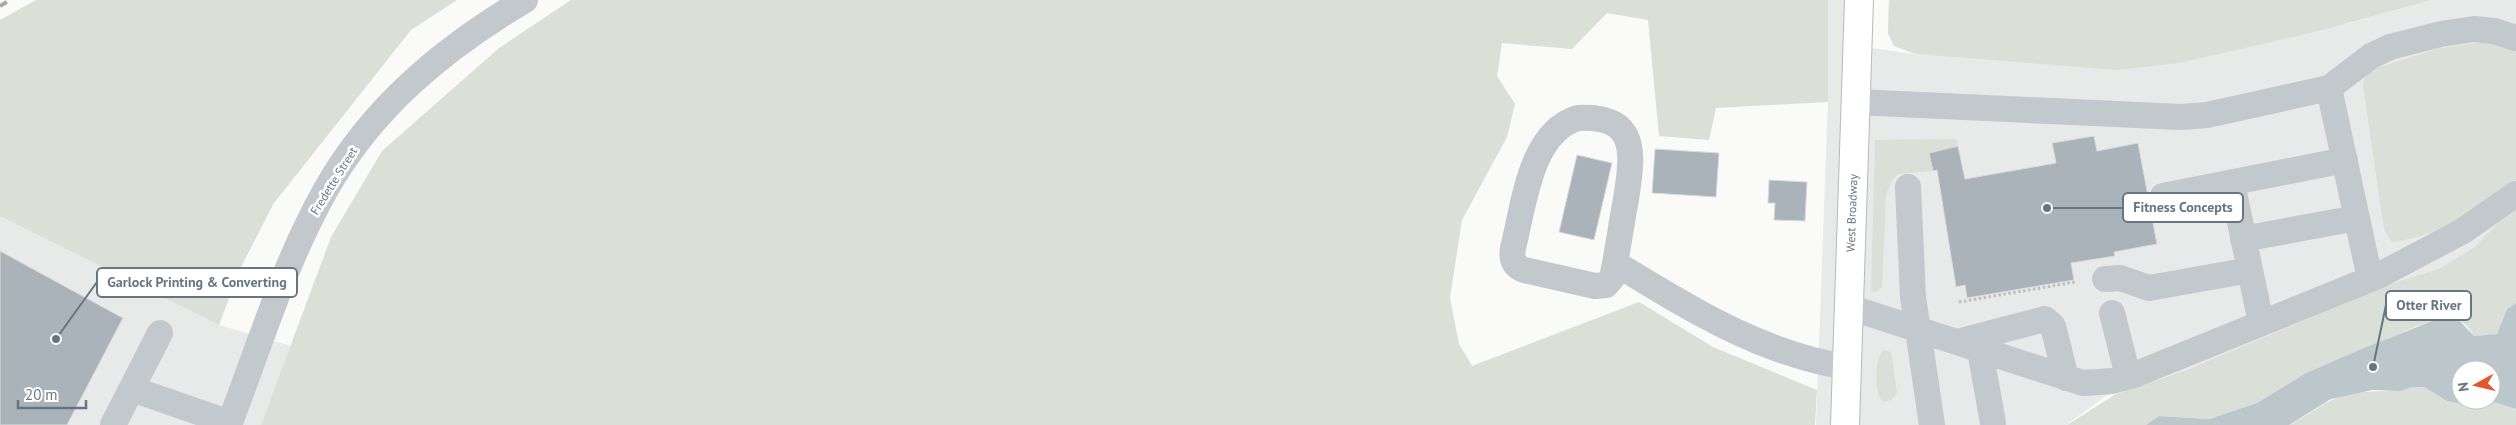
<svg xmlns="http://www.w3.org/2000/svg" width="2516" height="425" font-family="'PT Sans',sans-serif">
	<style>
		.built { fill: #e8e9e9 }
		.green { fill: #dadfd7 }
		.water { fill: #bbc7cb }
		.building { fill: #aab3b9; stroke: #dcdcda }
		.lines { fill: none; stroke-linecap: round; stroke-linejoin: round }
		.major-casing { stroke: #b5babe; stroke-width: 30 }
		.path { stroke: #bbbfc2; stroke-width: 3; stroke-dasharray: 2.5 2.5; stroke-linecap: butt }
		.minor { stroke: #c3c8cc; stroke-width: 26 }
		.major { stroke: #fff; stroke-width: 28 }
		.rail { stroke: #a2aab0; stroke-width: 4; stroke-dasharray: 8 4; stroke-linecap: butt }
		.labels { text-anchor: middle; stroke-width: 5; stroke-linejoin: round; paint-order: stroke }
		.street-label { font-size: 12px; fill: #657683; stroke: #fff }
		.leader { fill: none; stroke: #657683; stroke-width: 2 }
		.callout-dot { fill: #657683; stroke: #fff; stroke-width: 2 }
		.callout { fill: #fff; stroke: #657683; stroke-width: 2 }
		.callout-label { font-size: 14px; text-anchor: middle; font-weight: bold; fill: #657683 }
	</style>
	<rect width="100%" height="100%" fill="#fafaf8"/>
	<!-- built -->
	<path class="built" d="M1828 0H1859L1858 46 1914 54 1894 46 1888 33 1889 0 2346 24 2432 0H2516V235L2475 247 2440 268 2387 285 2189 369 2106 396 2066 425H1816L1828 102Z
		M0 216 219 325 291 346 261 425H0Z"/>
	<!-- green -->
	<path class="green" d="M36 0H457L411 30 274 203 240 269 219 325 0 216V20Z
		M571 0H1828V102L1716 108 1709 140 1659 136 1648 20 1607 13 1572 49 1502 43 1497 76 1515 104 1507 137 1462 220 1450 298 1459 344 1472 366 1639 302 1713 347 1817 390 1815 425H261L331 237 382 151 499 48Z
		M1889 0H2432L2319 31 2179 63 2117 70 1917 54 1894 46 1888 33Z
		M2494 40 2516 46V180C2486 208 2434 238 2392 242L2384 229 2363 86 2364 78 2374 69 2436 49Z
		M1956 139 1958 146 1929 153 1933 171 1899 174 1893 179 1886 194 1882 287 1877 291 1871 292 1875 140Z
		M2516 210V303L2507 309 2497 334 2474 336 2467 326 2458 319 2432 321 2417 326 2306 373 2257 403 2208 419 2159 416 2146 425H2067L2116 394 2189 369 2387 285 2440 268 2475 247 2501 220Z
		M1883 350 1891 352 1897 393 1891 400 1884 402C1873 397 1875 358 1883 350Z
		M2413 387H2424L2447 401 2456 403 2487 400 2516 409V425H2289C2309 415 2326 400 2347 394 2369 389 2391 394 2413 387Z"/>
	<!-- water -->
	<path class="water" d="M2516 303V409L2487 400H2491V370H2461V400H2483L2456 403 2447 401 2424 387H2413L2400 391 2372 390 2331 399 2289 425H2146L2159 416 2209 419 2257 403 2306 373 2364 348 2432 321 2458 319 2474 336 2497 334 2507 309Z"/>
	<!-- building -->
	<path class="building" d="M2094 136 2097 151 2138 143 2157 244 2114 252 2115 256 2071 263 2074 280 1967 298 1965 285 1956 287 1937 170 1933 171 1929 153 1958 146 1965 179 2056 163 2052 143Z
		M1655 149 1719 153 1716 197 1652 193Z
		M1577 155 1612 163 1594 240 1559 232Z
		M1769 180 1807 182 1805 221 1774 220 1775 203H1768Z
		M0 251 123 318 67 425H0Z"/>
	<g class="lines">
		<defs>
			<path id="major" d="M1845 425 1859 0"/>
		</defs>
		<!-- major casing -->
		<use href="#major" class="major-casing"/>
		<!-- path -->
		<path class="path" d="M1959 302 2075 282"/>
		<!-- minor -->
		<path class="minor" d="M2329 88 2370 279
			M1856 102 2181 117 2207 115 2329 88 2371 56 2390 47 2441 34 2474 29 2494 31 2516 38
			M1578 118C1639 115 1633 154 1626 199 1622 220 1619 242 1615 263L1612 278 1606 285 1595 286 1524 270C1514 266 1511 259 1513 248 1524 205 1530 132 1578 118Z
			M2232 183 2261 323
			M1908 187 1913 297 1932 425
			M2163 196 2345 160
			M2243 239 2357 218
			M1615 263C1688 308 1762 354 1847 367
			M2105 279 2120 278 2149 288 2250 270
			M1849 307 2083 383 2112 381 2134 375 2378 276 2463 231 2516 194
			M2112 313 2128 376
			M1957 342 2045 319 2053 326 2066 378
			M1980 350 1993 423
			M132 389 230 423
			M113 425 160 333
			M229 425C259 347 284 264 325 191 372 107 444 48 525 0"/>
		<!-- major -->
		<use href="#major" class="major"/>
		<!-- rail -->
		<path class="rail" d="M0 6 10 0"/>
	</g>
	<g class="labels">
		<!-- street labels -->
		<g class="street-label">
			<text transform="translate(334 181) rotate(-58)" y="4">Fredette Street</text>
			<text transform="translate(1852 213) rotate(-88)" y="4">West Broadway</text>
		</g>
	</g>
	<!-- callouts -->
	<path class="leader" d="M2047 208L2123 208M56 339L97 282M2373 367L2386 305"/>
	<g class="callout-dot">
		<circle cx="2047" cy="208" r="5"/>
		<circle cx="56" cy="339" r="5"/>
		<circle cx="2373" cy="367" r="5"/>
	</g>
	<g class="callout">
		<rect x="2123" y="193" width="120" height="29" rx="5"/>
		<rect x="97" y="268" width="200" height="29" rx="5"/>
		<rect x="2386" y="291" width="85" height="29" rx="5"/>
	</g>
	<g class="callout-label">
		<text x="2183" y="212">Fitness Concepts</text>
		<text x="197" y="287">Garlock Printing &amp; Converting</text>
		<text x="2429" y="310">Otter River</text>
	</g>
	<!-- north arrow -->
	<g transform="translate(2476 385) rotate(262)"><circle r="24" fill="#ffffff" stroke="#c1c8cd"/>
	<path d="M0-4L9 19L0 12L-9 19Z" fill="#e4572e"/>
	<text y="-8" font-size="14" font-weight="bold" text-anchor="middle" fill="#657683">N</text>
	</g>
	<!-- scale -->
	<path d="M18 400v8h68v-8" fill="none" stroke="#657683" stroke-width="2.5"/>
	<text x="25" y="400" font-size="15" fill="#657683" stroke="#ffffff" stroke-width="4" paint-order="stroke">20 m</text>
</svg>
